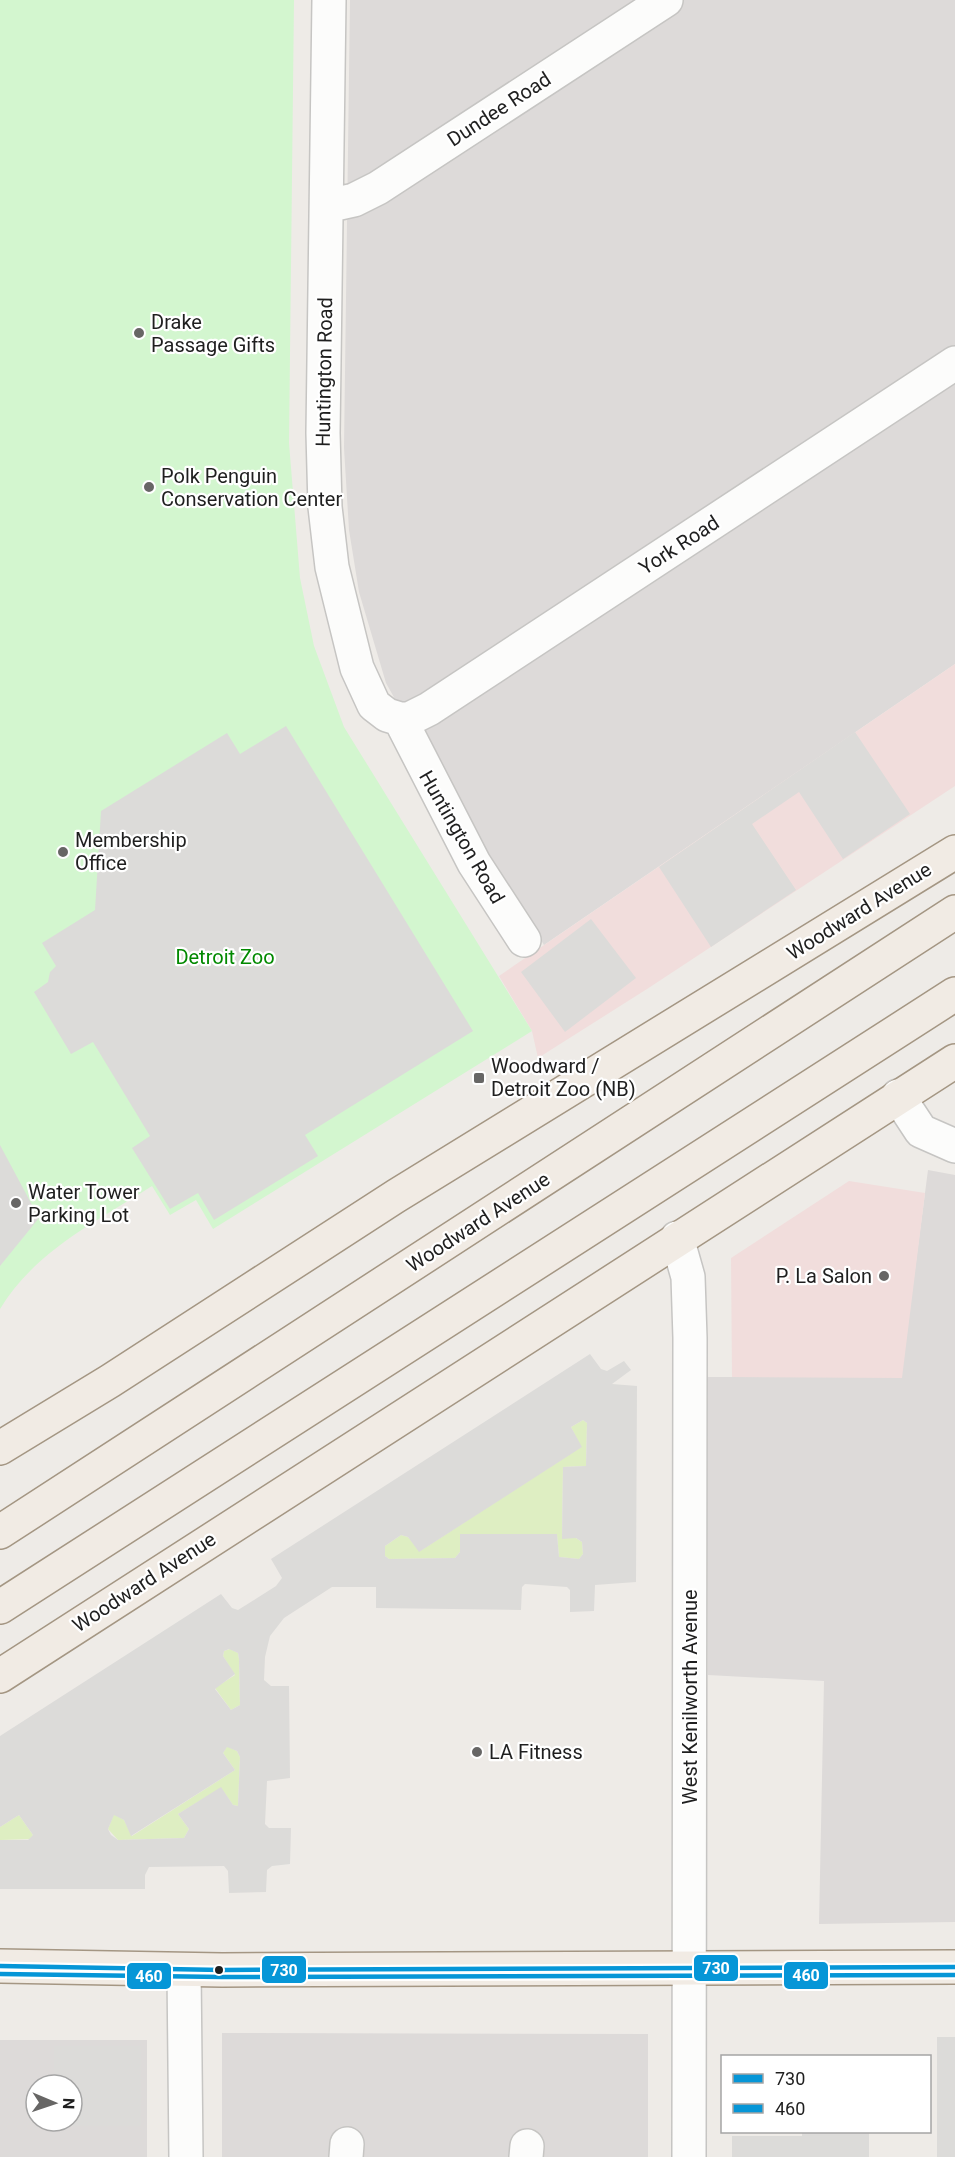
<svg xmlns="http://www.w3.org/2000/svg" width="955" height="2157" font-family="Roboto,sans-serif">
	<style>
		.residential { fill: #dddad9; fill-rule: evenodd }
		.commercial { fill: #f1dddc }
		.grass { fill: #deeec2 }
		.park { fill: #d3f6cf }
		.parking { fill: #dcdbd9; fill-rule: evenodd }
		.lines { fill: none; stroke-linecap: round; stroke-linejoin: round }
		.minor-casing { stroke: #c6c5c3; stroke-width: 36 }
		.major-casing { stroke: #a49683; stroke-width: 36 }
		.minor { stroke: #fcfcfb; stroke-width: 33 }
		.major { stroke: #f1ebe4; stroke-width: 33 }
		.bus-1-casing { stroke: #fff; stroke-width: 9 }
		.bus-2-casing { stroke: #fff; stroke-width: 9 }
		.bus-1 { stroke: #0696d7; stroke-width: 4.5 }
		.bus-2 { stroke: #0696d7; stroke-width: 4.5 }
		.poi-dot { fill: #676665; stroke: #fff; stroke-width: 2 }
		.bus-dot { fill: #1f1f1f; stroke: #fff; stroke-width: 2 }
		.labels { text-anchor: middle; stroke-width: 4.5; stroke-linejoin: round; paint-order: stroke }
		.street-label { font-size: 20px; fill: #1f1f1f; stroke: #fff }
		.poi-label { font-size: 20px; fill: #1f1f1f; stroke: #fff; text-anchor: start }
		.park-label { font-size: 20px; fill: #028900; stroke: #fff }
		.line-badge { stroke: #fff; stroke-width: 2 }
		.badge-label { font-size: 16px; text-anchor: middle; font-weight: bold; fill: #fff }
	</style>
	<rect width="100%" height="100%" fill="#eeebe7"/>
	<!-- residential -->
	<path class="residential" d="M350 0H955V664L544 945 439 778 386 683 359 592 349 530 344 448Z
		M928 1170 955 1175V1922L819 1924 824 1681 708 1675 706 1377H901Z
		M222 2033 648 2034V2157H222Z
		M0 2040H147V2157H0ZM36 2085H72V2121H36Z"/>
	<!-- commercial -->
	<path class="commercial" d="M955 664V786L647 989 538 1058 532 1031 499 976Z
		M849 1181 925 1193 902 1378 732 1377 731 1258Z"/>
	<!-- grass -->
	<path class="grass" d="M583 1420 587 1423 586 1466 563 1467 562 1538H576L582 1542 583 1554 579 1559 559 1557 557 1535 460 1534V1552L455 1558 389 1559 385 1556V1546L401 1535 408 1537 420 1551 581 1447 571 1427Z
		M230 1649 238 1653 239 1659 240 1705 231 1710 215 1688 235 1675 223 1656 224 1651Z
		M227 1746 237 1751 240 1757 238 1806 233 1805 221 1788 178 1814 189 1829 184 1838 118 1840 108 1829 114 1814 124 1820 132 1836 235 1770 223 1753Z
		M19 1815 33 1835 31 1839 0 1840V1827Z"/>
	<!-- park -->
	<path class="park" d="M0 0H294L289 443 300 578 314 646 344 727 532 1031 213 1229 196 1200 170 1215 152 1186C97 1221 34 1252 0 1309Z"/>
	<!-- parking -->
	<path class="parking" d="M286 726 473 1031 305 1135 318 1156 214 1220 198 1193 170 1209 132 1148 150 1136 93 1042 71 1054 34 992 48 982 50 972 56 966 42 943 95 910 101 811 227 733 240 754Z
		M855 732 910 814 843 859 799 792 752 824 796 890 711 947 659 867Z
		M591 919 636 978 565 1032 521 972Z
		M0 1145 39 1218 0 1266Z
		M590 1354 601 1369 607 1371 624 1361 631 1370 612 1384 637 1386 636 1582 595 1585 594 1611 570 1612V1590L567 1587 525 1584 522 1587 521 1610 376 1608V1587H332L284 1618 270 1636 265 1657 264 1680 271 1686H289L290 1778 267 1781 265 1824 269 1828H291L290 1864 272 1866 267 1870 266 1892 229 1893 228 1871 224 1866 149 1867 145 1875V1889H0V1840H28L33 1835 19 1815 0 1827V1736L221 1594 232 1608 238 1610 276 1586 282 1578 271 1559ZM583 1420 587 1423 586 1466 563 1467 562 1539 576 1538 582 1542 583 1554 579 1559 559 1557 557 1534H460V1552L455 1558 389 1559 385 1556V1546L401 1535 408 1537 419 1552 582 1447 571 1427ZM229 1649 238 1653 239 1659 240 1705 231 1710 215 1689 235 1674 223 1656 224 1651ZM227 1747 237 1751 240 1757 238 1806 233 1805 221 1787 178 1814 189 1829 184 1838 118 1840 111 1835 108 1829 114 1815 124 1820 131 1836 235 1770 223 1753Z
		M937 2037H955V2157H937Z
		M54 2046H141V2126H54V2121H72V2085H54Z
		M802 2132H869V2157H732V2136H802Z"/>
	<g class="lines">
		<defs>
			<path id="minor" d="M329 0 323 433 325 507 332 567 357 668 374 705 387 715 400 719H409L429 709 955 363
				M327 206 354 200 378 188 666 0
				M400 719 474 863 524 940
				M898 1096 921 1131 955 1146
				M677 1238 688 1277 690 1338 689 2157
				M184 1970 186 2157
				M346 2157 347 2144
				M526 2157 527 2146"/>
			<path id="major" d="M0 1448 110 1381 396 1196 955 852
				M0 1532 955 912
				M0 1607 955 994
				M0 1676 955 1061
				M0 1966 222 1970 955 1967"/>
		</defs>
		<!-- minor casing -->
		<use href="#minor" class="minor-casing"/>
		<!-- major casing -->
		<use href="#major" class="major-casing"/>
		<!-- minor -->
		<use href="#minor" class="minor"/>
		<!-- major -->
		<use href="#major" class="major"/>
		<defs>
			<path id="bus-1" d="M0 1966 222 1970 955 1967"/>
			<path id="bus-2" d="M0 1974 222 1977 955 1975"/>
		</defs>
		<!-- bus-1 casing -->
		<use href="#bus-1" class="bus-1-casing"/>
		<!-- bus-2 casing -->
		<use href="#bus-2" class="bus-2-casing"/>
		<!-- bus-1 -->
		<use href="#bus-1" class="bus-1"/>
		<!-- bus-2 -->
		<use href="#bus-2" class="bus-2"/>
	</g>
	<!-- markers -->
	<g class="poi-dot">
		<circle cx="139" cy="333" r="6"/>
		<circle cx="149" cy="487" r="6"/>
		<circle cx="63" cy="852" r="6"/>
		<rect x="473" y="1072" width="12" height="12" rx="3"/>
		<circle cx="16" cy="1203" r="6"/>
		<circle cx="884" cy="1276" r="6"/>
		<circle cx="477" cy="1752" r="6"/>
	</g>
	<circle class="bus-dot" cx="219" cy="1970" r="5"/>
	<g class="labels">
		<!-- street labels -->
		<g class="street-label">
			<text transform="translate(499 109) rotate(-33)" y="7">Dundee Road</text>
			<text transform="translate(324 372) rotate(-89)" y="7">Huntington Road</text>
			<text transform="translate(679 545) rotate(-33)" y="7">York Road</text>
			<text transform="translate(462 837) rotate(60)" y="7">Huntington Road</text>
			<text transform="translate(859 911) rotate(-32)" y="7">Woodward Avenue</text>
			<text transform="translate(478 1222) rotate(-33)" y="7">Woodward Avenue</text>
			<text transform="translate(144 1582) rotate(-33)" y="7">Woodward Avenue</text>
			<text transform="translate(690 1697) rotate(-90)" y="7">West Kenilworth Avenue</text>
		</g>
		<!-- poi labels -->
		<g class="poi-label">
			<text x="151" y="329">Drake<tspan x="151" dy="23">Passage Gifts</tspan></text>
			<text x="161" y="483">Polk Penguin<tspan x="161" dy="23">Conservation Center</tspan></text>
			<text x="75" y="847">Membership<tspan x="75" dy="23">Office</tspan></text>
			<text x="491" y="1073">Woodward /<tspan x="491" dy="23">Detroit Zoo (NB)</tspan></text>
			<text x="28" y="1199">Water Tower<tspan x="28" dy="23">Parking Lot</tspan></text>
			<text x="872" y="1283" text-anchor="end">P. La Salon</text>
			<text x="489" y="1759">LA Fitness</text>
		</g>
		<!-- park labels -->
		<g class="park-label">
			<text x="225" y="964">Detroit Zoo</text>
		</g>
	</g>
	<g class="line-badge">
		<rect x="693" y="1954" width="46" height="28" rx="6" fill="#0696d7"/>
		<rect x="261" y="1955" width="46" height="29" rx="6" fill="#0696d7"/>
		<rect x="783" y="1961" width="46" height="29" rx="6" fill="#0696d7"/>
		<rect x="126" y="1962" width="46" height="28" rx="6" fill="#0696d7"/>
	</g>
	<g class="badge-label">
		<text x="716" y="1974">730</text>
		<text x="284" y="1976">730</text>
		<text x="806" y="1981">460</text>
		<text x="149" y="1982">460</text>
	</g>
	<!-- legend -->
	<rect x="721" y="2055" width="210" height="78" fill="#ffffff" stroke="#a5a5a5" stroke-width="1.5"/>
	<rect x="733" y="2074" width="30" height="9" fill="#0696d7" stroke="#a5a5a5" stroke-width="1.5"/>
	<text x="775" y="2085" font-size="18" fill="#1f1f1f">730</text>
	<rect x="733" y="2104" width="30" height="9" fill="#0696d7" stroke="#a5a5a5" stroke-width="1.5"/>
	<text x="775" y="2115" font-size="18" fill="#1f1f1f">460</text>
	<!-- north arrow -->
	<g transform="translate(54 2103) rotate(92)"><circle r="28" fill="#ffffff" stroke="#a5a5a5" stroke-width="1.5"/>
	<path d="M0-4.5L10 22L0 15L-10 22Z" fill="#676665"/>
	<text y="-9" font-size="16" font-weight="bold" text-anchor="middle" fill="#1f1f1f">N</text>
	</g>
</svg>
